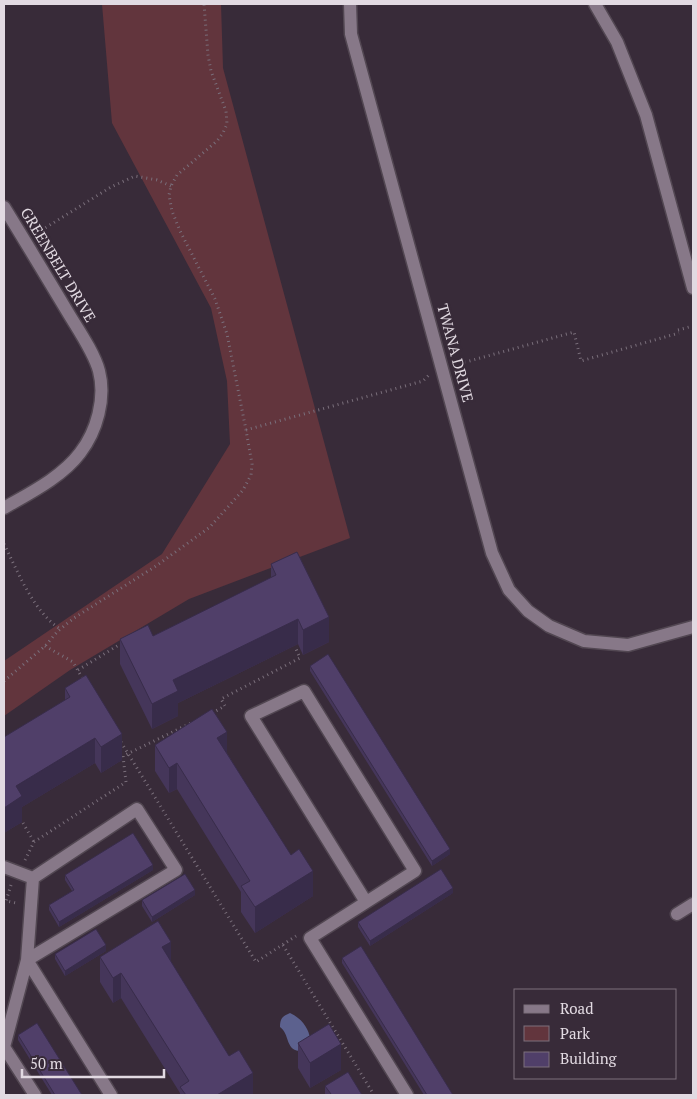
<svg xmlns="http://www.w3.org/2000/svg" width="697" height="1099" font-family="'PT Serif',serif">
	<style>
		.green { fill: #62353d }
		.water { fill: #5c618e }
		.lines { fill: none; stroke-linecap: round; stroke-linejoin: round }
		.minor-casing { stroke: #524752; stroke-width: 15 }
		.path { stroke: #7a6f7b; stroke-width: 3; stroke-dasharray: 1 4; stroke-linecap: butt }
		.minor { stroke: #877888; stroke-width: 12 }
		.wall { fill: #45365a }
		.shaded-wall { fill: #382c4a }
		.building { fill: #503f69; stroke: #382c4a }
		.labels { text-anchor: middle; stroke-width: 5; stroke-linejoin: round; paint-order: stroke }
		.street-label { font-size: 15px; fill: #e2dae2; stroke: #382b39 }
	</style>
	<rect width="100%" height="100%" fill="#382b39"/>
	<!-- green -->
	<path class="green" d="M102 4H221L223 68 350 538 189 599 70 670 4 716V661L162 554 230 444 227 381 211 308 112 123Z"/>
	<!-- water -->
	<path class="water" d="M290 1013C301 1018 309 1028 310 1039L299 1051C285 1049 290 1034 280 1027 280 1018 283 1016 290 1013Z"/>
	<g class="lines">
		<defs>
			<path id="minor" d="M350 4 351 34 492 553 509 590 528 611 549 626 584 641 628 645 693 627
				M595 4 617 42 646 115 693 288
				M4 207C25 241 46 276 67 311 77 328 94 352 99 371 106 398 97 431 80 453 62 477 30 493 4 508
				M4 867 33 878
				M366 902 251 716 304 691 415 871 310 938 407 1095
				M677 914 693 904
				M27 960 176 870 137 809 33 878 27 960 4 1047 35 1095
				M27 960 111 1095"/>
		</defs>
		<!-- minor casing -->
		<use href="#minor" class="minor-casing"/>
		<!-- path -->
		<path class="path" d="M37 233 111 187 135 176 157 180 171 186
			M678 330 693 326
			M455 365 574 332 581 361 679 333
			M246 430 423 381 429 375
			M4 544C18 572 33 611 60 629
			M45 646 73 662 84 681
			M78 670 122 643
			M4 681 45 646 58 631 74 618 156 566 210 527 243 490 251 475 252 464 246 430 227 334 215 299 180 231 172 211 169 195 171 186 177 175 217 141 223 133 227 124 226 111 211 71 208 55 204 4
			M212 713 225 706 221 699 300 658 296 649
			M121 742 256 962 296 936
			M23 823 34 842
			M25 860 34 842 126 782 123 756 191 723
			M11 885 6 901 16 903
			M283 945 374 1095"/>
		<!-- minor -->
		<use href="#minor" class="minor"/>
	</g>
	<!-- wall -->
	<path class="wall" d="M271 564 329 642 303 655 298 644 178 703V716L152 729 120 664V639L153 636 271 578Z
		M310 666 450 854 432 866 310 671Z
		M65 688 122 760 101 773 95 763 22 807V822L4 833 65 700Z
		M155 745 227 753 313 896 255 933 241 912V892L177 789 169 793 155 771Z
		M153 870 59 927 49 910V905L72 891 65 880V875Z
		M453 893 370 946 358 927V922Z
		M195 895 152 922 142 906V900Z
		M106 951 65 976 55 959V954Z
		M100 957 171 962 253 1095H180V1093L121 998 113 1003 100 982Z
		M342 958 453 1095H424L342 963Z
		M18 1035 82 1095H52L18 1040Z
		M298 1043 341 1070 310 1088 298 1068Z
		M325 1086 362 1095H325Z"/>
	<!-- shaded-wall -->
	<path class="shaded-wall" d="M329 617V642L303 655V630Z
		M298 619V644L178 703V716L152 729V704L173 680Z
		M227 732V758L217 738Z
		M122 734V760L101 773V747Z
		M95 738V763L22 807V822L4 833V808L16 786Z
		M177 763V789L169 793V768Z
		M450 849V854L432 866V861Z
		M153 865V870L59 927V922Z
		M313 871V896L255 933V907Z
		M453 888V893L370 946V941Z
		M195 890V895L152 922V917Z
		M171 942V967L162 947Z
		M106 945V951L65 976V971Z
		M121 973V998L113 1003V978Z
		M341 1044V1070L310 1088V1063Z
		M253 1073V1095H217Z"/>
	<!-- building -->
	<path class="building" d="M297 552 329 617 303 630 298 619 173 680 178 691 152 704 120 639 148 625 153 636 276 575 271 564Z
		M328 654 450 849 432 861 310 666Z
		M86 675 122 734 101 747 95 738 16 786 22 796 4 808V737L70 697 65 688Z
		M212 709 227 732 217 738 291 855 299 849 313 871 255 907 241 886 250 881 177 763 169 768 155 745Z
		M133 833 153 865 59 922 49 905 74 890 65 875Z
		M441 869 453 888 370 941 358 922Z
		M185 874 195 890 152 917 142 900Z
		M158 921 171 942 162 947 229 1056 239 1050 253 1073 217 1095H186L180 1087 189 1081 121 973 113 978 100 957Z
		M96 929 106 945 65 971 55 954Z
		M361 946 453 1095H427L342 958Z
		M37 1023 82 1095H55L18 1035Z
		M329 1024 341 1044 310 1063 298 1043Z
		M348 1072 362 1095H329L331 1094 325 1086Z"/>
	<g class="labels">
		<!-- street labels -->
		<g class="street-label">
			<text transform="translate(58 265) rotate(59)" y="5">GREENBELT DRIVE</text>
			<text transform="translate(455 353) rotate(75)" y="5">TWANA DRIVE</text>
		</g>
	</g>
	<!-- border -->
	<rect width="697" height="1099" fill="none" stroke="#e2dae2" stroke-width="10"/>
	<!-- legend -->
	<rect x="514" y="989" width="162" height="90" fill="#382b39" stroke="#7c717d"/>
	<rect x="524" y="1005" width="25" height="8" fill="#877888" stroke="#7c717d"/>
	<text x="560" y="1014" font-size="15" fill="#e2dae2">Road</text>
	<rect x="524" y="1026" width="25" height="15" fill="#62353d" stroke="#7c717d"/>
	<text x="560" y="1039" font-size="15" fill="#e2dae2">Park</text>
	<rect x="524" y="1052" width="25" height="15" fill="#503f69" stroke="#7c717d"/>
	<text x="560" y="1064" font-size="15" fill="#e2dae2">Building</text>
	<!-- scale -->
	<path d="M22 1069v8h142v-8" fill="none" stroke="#e2dae2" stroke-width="2.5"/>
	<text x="30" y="1069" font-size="15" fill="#e2dae2" stroke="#382b39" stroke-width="4" paint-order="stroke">50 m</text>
</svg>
